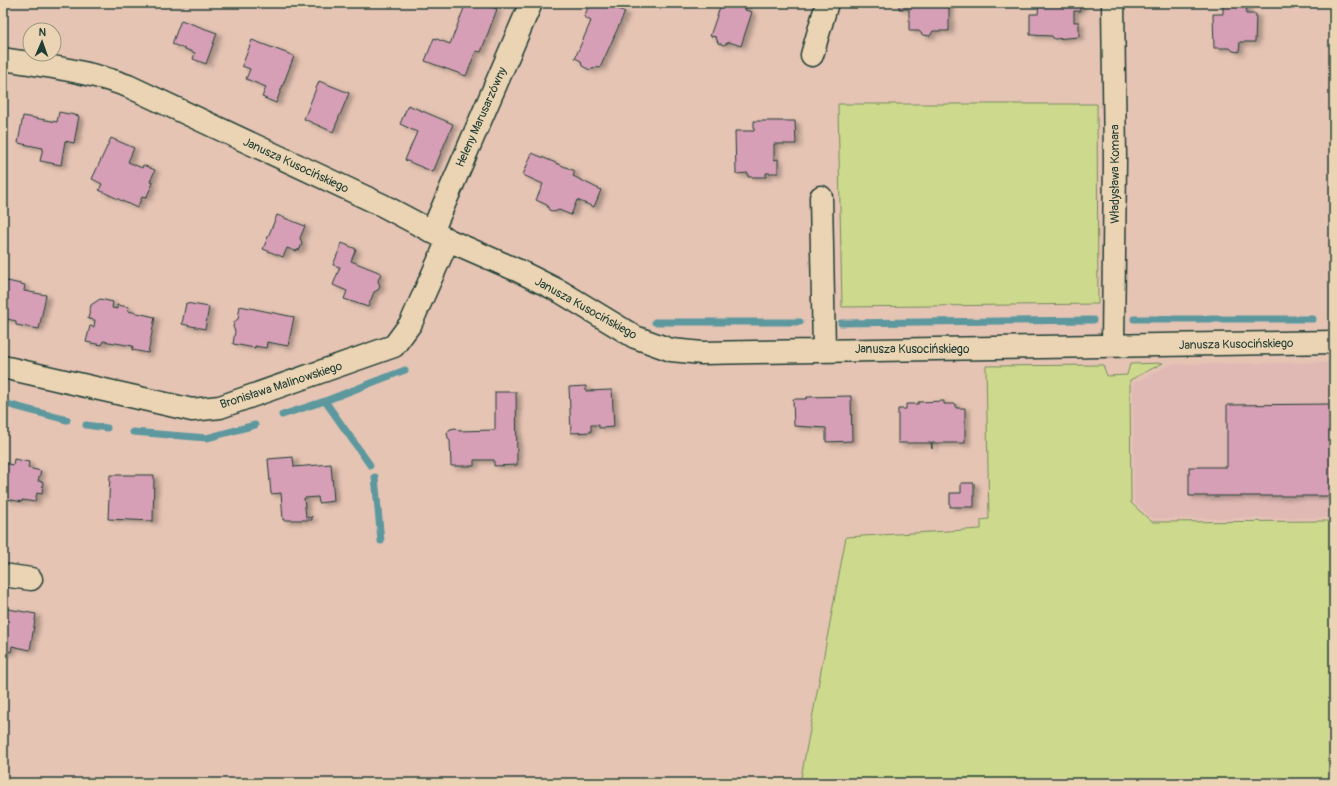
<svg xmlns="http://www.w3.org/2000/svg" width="1337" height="786" font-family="Pangolin,sans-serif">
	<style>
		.built { fill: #e0b9b4 }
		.green { fill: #cdd98c; stroke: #768b60 }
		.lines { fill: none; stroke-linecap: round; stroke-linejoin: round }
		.stream { stroke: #5d989e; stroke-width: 7 }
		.building { fill: #d69fb5; stroke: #1f3d34; filter: url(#shadow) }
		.street-casing { stroke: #1f3d34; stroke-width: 25 }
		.street { stroke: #ebd4b3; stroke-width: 22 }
		.labels { text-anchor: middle; stroke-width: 3; stroke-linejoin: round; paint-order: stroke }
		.street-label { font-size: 12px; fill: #1f3d34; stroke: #ebd4b3 }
	</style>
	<defs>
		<filter id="shadow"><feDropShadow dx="4.5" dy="2.5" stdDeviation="2" flood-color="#0004"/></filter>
	</defs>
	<rect width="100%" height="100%" fill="#e5c4b4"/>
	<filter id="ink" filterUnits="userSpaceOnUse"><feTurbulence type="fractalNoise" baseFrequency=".025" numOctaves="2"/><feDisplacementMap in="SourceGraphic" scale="8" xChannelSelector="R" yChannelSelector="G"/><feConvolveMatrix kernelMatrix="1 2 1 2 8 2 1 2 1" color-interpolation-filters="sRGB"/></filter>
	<g filter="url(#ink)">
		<!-- built -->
		<path class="built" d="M1334 362V518L1153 519 1134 502 1133 383 1171 364Z"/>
		<!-- green -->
		<path class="green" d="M838 104H1097L1098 304 842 307Z
			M1163 363 1130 380 1131 503 1152 522 1334 521V783H800L846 537 981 529V520L989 519 986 366 1103 365 1107 376 1127 375 1130 364Z"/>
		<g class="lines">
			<!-- stream -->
			<path class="stream" d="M1134 319H1313
				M655 322H800
				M841 323 1093 320
				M325 401 370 465
				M3 403 67 420
				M282 415 325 401 405 370
				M86 425 107 428
				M133 432 207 438 255 425
				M375 477 381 541"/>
		</g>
		<!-- building -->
		<path class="building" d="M466 3H480L497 9 481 52 476 51 466 76 425 61 434 38 450 44Z
			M590 3H604L625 12 600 68 597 67 590 70 582 66 581 61 575 58 591 21 584 17Z
			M718 3H747L745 10 752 12 741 46 729 42 724 45 718 43 716 37 710 36 721 4Z
			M899 3H949V31H933L930 36 923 35 919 31H909V9H899Z
			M1039 3H1080V11H1074V22H1079V37L1054 39 1052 36 1030 35V14H1038Z
			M1223 3H1247L1246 14H1256L1255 42H1240L1239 52 1233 51 1230 48H1214L1213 14H1223Z
			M181 20 217 33 206 64 193 59 195 53 172 44Z
			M252 40 294 56 276 103 262 97 266 87 246 79 250 69 242 66Z
			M319 81 349 93 333 132 304 119Z
			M408 105 453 124 433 172 405 160 417 132 400 124Z
			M59 112 79 116 74 143 65 141 61 165 40 161 43 148 18 143 23 116 57 122Z
			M754 121H795L796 144H774V160L778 159V173H766V177H748V173L736 174 735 131H754Z
			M111 138 134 148 128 162 142 168 143 165 155 170 150 182 153 183 146 198 142 197 137 208 99 190 102 184 92 179Z
			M532 153 575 171 573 176 601 190 594 207 577 200 571 215 559 210 554 212 549 210 547 205 536 200 543 184 523 175Z
			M277 215 305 226 300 238 302 243 300 249 295 251 287 248 283 257 263 249Z
			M342 243 356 249 351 261 381 273 378 281 380 286 378 290 374 292 368 307 344 299 347 291 333 285 340 267 333 265Z
			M3 280 25 285 24 291 46 295 39 329 16 325V321L3 318Z
			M100 299 113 302 112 308 117 309V305L129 307 128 311 155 317 148 353 132 350 133 346 103 341 102 345 86 342 90 326 94 327 95 320 88 319 91 305Z
			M186 303 209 307 205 329 182 324Z
			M240 306 294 317 288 346 267 342 266 348 255 346V348L233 344 235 331 233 327 234 322 238 319Z
			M586 386V391L612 390 614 427 599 428V425H591V432L571 433 569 387Z
			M495 392H516L517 465 494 466V460H474V466H451L450 441 448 438 447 433 450 429 456 428 459 431 495 430Z
			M851 396 852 441 826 442V428L794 426 793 399H806L807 397Z
			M944 401V404H956V408H965V443H932V449L931 443H898V409H906V404H918V402Z
			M1334 404V496H1189V467H1227V405Z
			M293 457 294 467 331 464 334 501 319 503 318 497 304 498 306 517 310 518 312 516V520H283L281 493 271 494 268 459Z
			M14 459 29 462 28 468 41 471 38 481 43 482 42 494 37 493 35 502 22 500V502L7 499 8 497 3 496V463L13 465Z
			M110 475H154L153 521 108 519Z
			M961 483H974V507H950V493H961Z
			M3 608 36 614 30 650 12 646 11 652 8 651 3 655Z"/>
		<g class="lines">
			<defs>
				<path id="street" d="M1113 3 1115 160 1113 345
					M812 55 827 3
					M3 59C46 66 87 71 128 86L382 205 448 240 519 271 561 292 635 337 671 350 702 353 1334 342
					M821 197 824 350
					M432 232 531 3
					M3 367 192 410 220 407 394 346 411 323 448 240
					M3 575 31 579"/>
			</defs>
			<!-- street casing -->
			<use href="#street" class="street-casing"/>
			<!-- street -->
			<use href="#street" class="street"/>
		</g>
	</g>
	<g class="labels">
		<!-- street labels -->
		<g class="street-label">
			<text transform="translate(481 117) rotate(-66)" y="4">Heleny Marusarzówny</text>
			<text transform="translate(296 165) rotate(25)" y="4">Janusza Kusocińskiego</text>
			<text transform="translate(1115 174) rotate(-90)" y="4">Władysława Komara</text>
			<text transform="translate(586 308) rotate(29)" y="4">Janusza Kusocińskiego</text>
			<text transform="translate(1236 344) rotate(-1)" y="4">Janusza Kusocińskiego</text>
			<text x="912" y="353">Janusza Kusocińskiego</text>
			<text transform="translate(281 385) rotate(-18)" y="4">Bronisława Malinowskiego</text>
		</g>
	</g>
	<!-- margin -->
	<rect width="1337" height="786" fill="none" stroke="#ebd4b3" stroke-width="16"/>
	<rect x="8" y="8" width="1321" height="770" fill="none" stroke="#1f3d34" stroke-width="1.5" filter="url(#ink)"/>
	<!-- north arrow -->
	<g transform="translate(42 42) rotate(2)"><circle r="19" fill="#ebd4b3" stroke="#999880"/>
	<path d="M0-3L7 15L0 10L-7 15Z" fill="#1f3d34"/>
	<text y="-6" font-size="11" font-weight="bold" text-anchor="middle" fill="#1f3d34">N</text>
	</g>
</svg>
